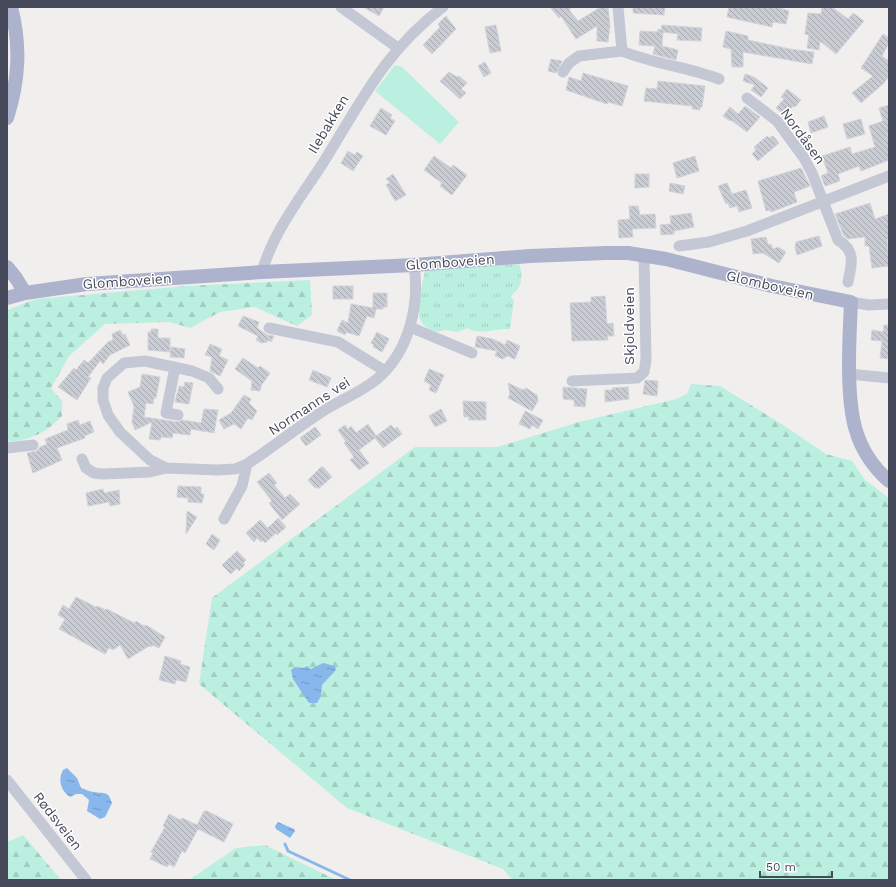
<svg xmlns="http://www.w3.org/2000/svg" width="896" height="887" font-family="'Work Sans',sans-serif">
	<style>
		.grass { fill: url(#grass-tufts) }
		.forest { fill: url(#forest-firs) }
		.pitch { fill: #bbefe0 }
		.water { fill: url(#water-ripples) }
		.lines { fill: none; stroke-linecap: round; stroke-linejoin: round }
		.stream { stroke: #88b7ec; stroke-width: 3 }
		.building { fill: url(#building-back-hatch); stroke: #d2d2da }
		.minor { stroke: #c4c8d5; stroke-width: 11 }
		.major { stroke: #adb3cd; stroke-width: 14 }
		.labels { text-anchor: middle; stroke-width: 3; stroke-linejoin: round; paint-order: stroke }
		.street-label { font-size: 14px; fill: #464a5b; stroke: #fff }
	</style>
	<defs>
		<pattern id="grass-tufts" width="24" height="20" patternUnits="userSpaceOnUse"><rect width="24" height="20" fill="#bbefe0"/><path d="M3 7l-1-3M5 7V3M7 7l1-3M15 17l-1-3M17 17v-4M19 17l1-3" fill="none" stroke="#a2cec2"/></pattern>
		<pattern id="forest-firs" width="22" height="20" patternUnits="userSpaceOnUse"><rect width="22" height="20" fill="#bbefe0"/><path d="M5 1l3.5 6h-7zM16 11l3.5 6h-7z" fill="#a2cec2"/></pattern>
		<pattern id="water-ripples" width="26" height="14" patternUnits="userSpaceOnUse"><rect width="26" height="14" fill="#88b7ec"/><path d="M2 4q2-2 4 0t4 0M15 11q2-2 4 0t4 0" fill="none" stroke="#7197c2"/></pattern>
		<pattern id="building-back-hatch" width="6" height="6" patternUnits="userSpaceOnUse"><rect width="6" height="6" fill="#caccd4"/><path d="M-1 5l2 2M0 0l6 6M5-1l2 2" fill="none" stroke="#a6a8af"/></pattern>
	</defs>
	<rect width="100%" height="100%" fill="#f1efee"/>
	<!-- grass -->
	<path class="grass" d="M519 264C522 271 523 284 517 290 514 293 512 294 511 298L514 300 510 329C497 328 478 336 468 328L457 332 445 330 437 332C431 330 424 327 421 321 415 312 423 282 425 270Z"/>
	<!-- forest -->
	<path class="forest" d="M310 280 312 315 297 326 255 307 220 312 190 328 169 322 105 324 69 356 51 388 62 401V416C46 433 31 440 7 442V310L36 299 187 286Z
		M691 384 720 386 780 423 826 454 852 461 865 480 889 498V880H512L503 869 347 808 199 684 212 598 415 447H497L579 422 676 399 687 394Z
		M24 835V836L61 880H7V842Z
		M265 845 336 880H189L236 848Z"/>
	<!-- pitch -->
	<path class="pitch" d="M395 65 402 67 459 122 440 144 375 91Z"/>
	<!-- water -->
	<path class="water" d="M323 663 335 666 336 670 322 685 321 696 317 703H309L293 679 291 670 295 667 304 668 307 666 311 669Z
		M67 768 77 778 81 788C85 789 90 792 94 792 104 794 108 790 112 803L105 817 100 819 87 811 89 800 82 794H76L70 797C60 790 58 780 63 770Z
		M278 822 294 829 295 831 290 838 276 829 275 826Z"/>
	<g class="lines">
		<!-- stream -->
		<path class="stream" d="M285 844 288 851 350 880"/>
	</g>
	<!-- building -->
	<path class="building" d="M363 7H384L379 16Z
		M550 7H572L569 10 578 21 601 7H608L610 25 608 42 597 41V26L576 39 561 16 559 18Z
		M633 7H665L664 15 633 13Z
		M729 7H776L789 11 786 24 773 22 772 27 727 17Z
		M822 7H832L848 19 853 13 864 21 836 54 820 41 819 50 807 48 809 35 805 34 808 13 821 14Z
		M446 16 456 29 432 54 423 45 440 27 438 24Z
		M496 25 501 51 490 53 485 27Z
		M662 25 702 28 701 41 677 40 678 34 663 32 662 46 678 50 676 60 653 54 655 46 639 45 640 31 657 32 658 29 661 30Z
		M726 31 748 36V40L790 49 814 52 812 64 743 52V67H732L731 49 723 47Z
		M883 34 889 38V43L882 56 889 61V76L884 83 861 103 852 93 873 76 861 68Z
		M551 59 562 61 556 73 548 71Z
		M485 62 491 73 484 77 478 66Z
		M449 72 457 77 459 76 467 83 461 89 466 93 460 99 440 81Z
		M583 73 628 86 622 106 608 102 607 104 566 90 569 77 581 81Z
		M745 74 754 77 768 88 761 97 751 90 755 85 743 81Z
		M658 81 705 86 702 107H700V110L692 109V106L644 101 646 88 657 89Z
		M787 89 801 100 795 107 793 106 785 116 776 108 784 99 781 97Z
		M889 105V133L887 134 889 141V160L861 171 859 166 838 174 840 181 825 186 821 176 828 173 822 156 850 147 852 154 875 147 869 126 883 121 879 108Z
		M745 106 760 117 747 132 731 120 730 121 723 116 730 107 738 114Z
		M381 108 392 115 390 118 395 121 386 135 370 126Z
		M824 116 828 127 811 133 808 122Z
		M861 119 865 134 847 139 843 124Z
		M767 136 769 138 773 136 779 143 758 161 752 154 756 150 754 147Z
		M348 151 354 155 357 152 363 156 353 171 341 163Z
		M434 156 451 168 453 165 467 175 452 195 440 186 442 183 424 170Z
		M695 156 699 171 677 178 673 163Z
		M801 168 810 186 794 192 797 202 771 212 770 210 766 211 758 181Z
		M393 174 406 195 395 201 386 185 390 182 386 179Z
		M635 174H649V187L635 188Z
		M670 183 685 186 683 194 669 191Z
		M727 183 732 194 746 190 752 208 739 212 737 206 730 208 728 203 726 204 718 186Z
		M870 203 875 219 889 214V240L887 239 889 266 872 268 869 246H865V237L848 239 844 236 835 214Z
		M629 206H638L640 215 655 214 656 228 632 229 633 237 619 238 618 220 630 219Z
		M691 213 694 227 674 231V234L661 235 660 225 671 224 670 216Z
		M819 236 822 246 797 255 795 247 796 242Z
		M766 237 768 245 771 244 773 249 778 247 786 252 779 263 763 253 753 254 751 239Z
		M333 286H353V299H333Z
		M373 293H387V307H383V309H376L374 318 367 316 359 336 346 332 345 335 337 331 342 320 348 323 351 304 373 308Z
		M605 296 607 324 613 323 614 336H607L608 340 572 341 570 303 591 302V297Z
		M243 316 259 322 257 328 267 335 274 336 271 342 268 340 267 342 261 343 256 340 258 336 238 326Z
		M884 325H889V359L880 358 882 341 871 340 872 330 883 332Z
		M151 329H158V338H170V352L148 350V332H151Z
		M120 330 123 335 125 334 130 345 110 355 103 364 100 361 88 377 91 378 77 400 58 387 74 368 76 370 84 360 88 363 108 342 113 340 112 334Z
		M377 332 389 339 382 352 373 347 374 345 371 343Z
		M477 336 493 339 505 345 507 340 520 346 515 359 507 356 503 359 495 356 497 351 475 347Z
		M210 344 222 349 219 356 228 360 220 376 210 371 212 357 205 355Z
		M171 347 185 349 184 358 170 357Z
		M243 358 258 368 260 366 270 373 261 386 260 391 251 390 252 381 235 369Z
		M429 369 444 375 436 393 429 390 431 385 424 381Z
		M313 370 331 378 327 387 309 380Z
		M142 374 160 377 156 398H154L153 404 146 403 144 417 177 422 182 420 201 423 204 409 218 410 214 433 191 429 190 435 173 433 172 438 161 437 160 440 149 439 152 422 135 430 132 422 134 406 128 392 140 387Z
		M645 380 658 381 657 396 643 394Z
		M185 382 193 383 189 404 175 402 179 386 184 387Z
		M508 383 523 390 526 388 537 395 538 401 532 411 508 398 510 394Z
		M563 387 587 389 585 407 574 406V400L563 399Z
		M628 387 629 399 605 402V390H612V388Z
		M244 395 251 399 249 403 257 411 252 420 248 418 241 429 234 424 224 429 219 420 231 413Z
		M463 401 486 402V420H468L470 417H464Z
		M441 409 447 421 435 427 429 416Z
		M525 411 543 420 538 429 532 425 530 429 519 424Z
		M78 420 80 425 90 421 94 432 84 436 85 438 57 448 62 460 33 473 27 453 37 451 40 447 47 444 45 439 68 430 67 424Z
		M368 424 376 436 391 425 395 429 397 427 402 434 383 448 375 438 359 450 369 463 359 470 350 460 354 457 344 443 346 442 338 430 345 425 348 429 351 426 356 433Z
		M315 427 321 435 306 446 300 438Z
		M321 467H323L332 477 318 489 317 487 315 488 308 480Z
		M269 473 277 483 274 485 285 498 290 494 300 504 282 520 269 503 272 501 257 482Z
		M178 486 201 487V494H204L202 503 188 502V498L177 497Z
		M103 489 104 493 119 490 120 504 110 506 109 502 88 506 86 493Z
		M187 511 197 517 186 534Z
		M278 518 286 527 277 535 276 533 265 543 263 540 261 542 257 538 254 542 246 533 260 520 268 528Z
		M212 534 220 540 214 550 206 544Z
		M237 551 246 560 243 563 245 565 239 571 237 568 231 574 222 565Z
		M76 597 96 607 97 606 106 610 107 609 134 623 136 621 144 626 146 625 165 637 159 648 152 645 151 647 149 646 128 659 120 645 113 650 109 648 105 654 59 629 65 619 58 615 63 605 69 609Z
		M165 656 181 661 180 664 190 667 186 682 176 680 175 684 159 680Z
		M204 811H207L233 824 224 842 198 829 185 853 182 851 174 867 169 864 167 867 150 859 153 853 151 852 165 827 163 826 169 814 180 820 182 818 197 825Z"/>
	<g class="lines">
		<!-- minor -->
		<path class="minor" d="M341 7 398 48
			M618 7 622 51C654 64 687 67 719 79
			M563 72 569 63 579 56 622 51
			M747 98 777 121 804 158 812 173 838 240C856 251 852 263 848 282
			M679 246 709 242 747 231 889 176
			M262 272C273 232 301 197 323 163 361 102 384 52 443 7
			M851 302 869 305 889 304
			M410 327 472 353
			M269 328 338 342 385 371
			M175 367 166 413 178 415
			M849 374 889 378
			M572 381 637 378 644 372 646 360 644 255
			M218 389 209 378 192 371 145 361 124 363 107 378 103 388V400L108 415 120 432 150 460 166 468 217 470 235 469 247 464C272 448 295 429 320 413 338 401 360 393 377 379 409 352 420 305 414 265
			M7 448 33 445
			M82 459 86 468 94 473 102 474 150 472 166 468
			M224 519 242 486 247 464
			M7 780 86 880"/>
		<!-- major -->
		<path class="major" d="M7 118C19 80 21 46 11 7
			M7 267 16 278 25 293
			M7 298 25 293 87 284 262 272 414 265 530 256 606 253H628L666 259 772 286 851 302C850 323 849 343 849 364 849 410 852 449 889 481"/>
	</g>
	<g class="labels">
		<!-- street labels -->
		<g class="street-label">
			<text transform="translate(328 124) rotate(-59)" y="5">Ilebakken</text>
			<text transform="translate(803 136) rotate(54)" y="5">Nordåsen</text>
			<text transform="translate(450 262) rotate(-4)" y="5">Glomboveien</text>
			<text transform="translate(127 281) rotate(-4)" y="5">Glomboveien</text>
			<text transform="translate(770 285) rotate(13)" y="5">Glomboveien</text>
			<text transform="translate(629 326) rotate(-90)" y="5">Skjoldveien</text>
			<text transform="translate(309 406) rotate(-33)" y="5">Normanns vei</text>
			<text transform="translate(58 821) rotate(52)" y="5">Rødsveien</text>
		</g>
	</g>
	<!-- border -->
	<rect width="896" height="887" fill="none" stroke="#464a5b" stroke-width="16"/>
	<!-- scale -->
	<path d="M760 871v6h72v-6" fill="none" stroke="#464a5b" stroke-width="2"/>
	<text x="766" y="871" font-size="12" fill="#464a5b" stroke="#ffffff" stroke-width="3" paint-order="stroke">50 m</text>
</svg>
